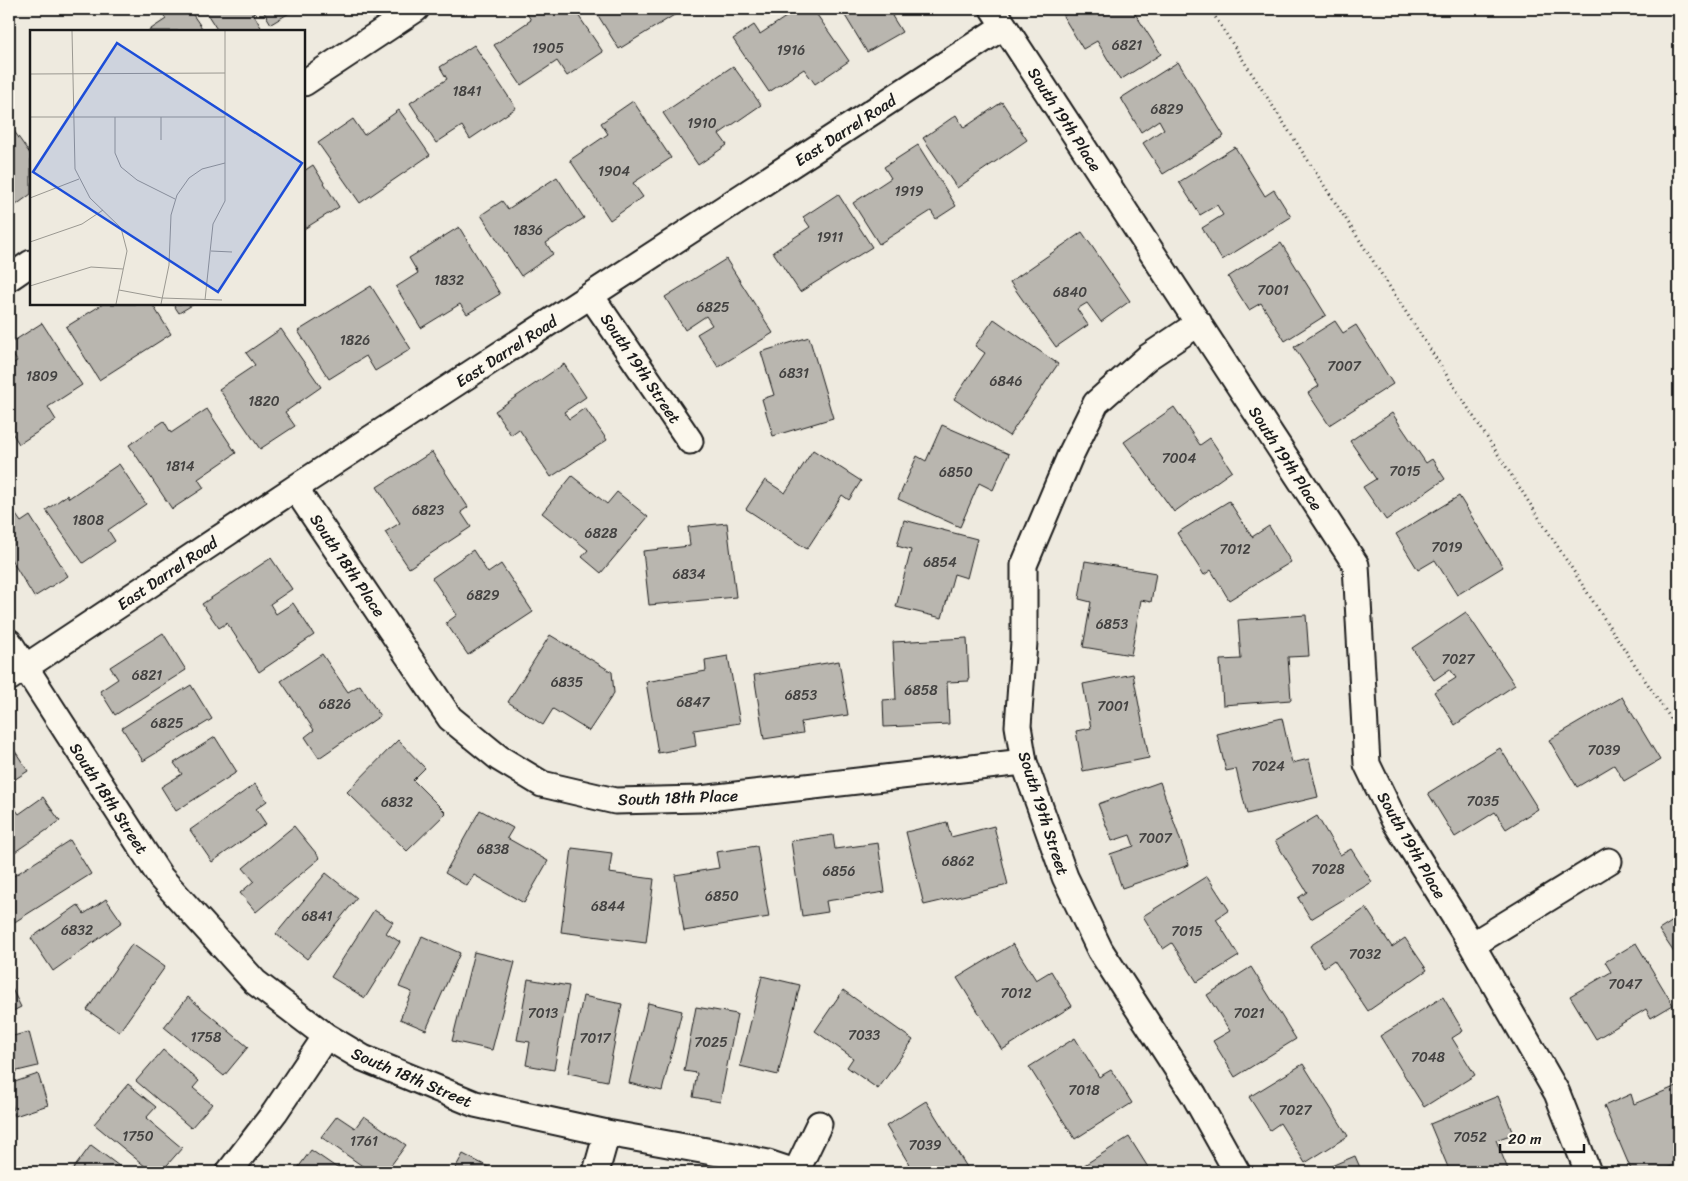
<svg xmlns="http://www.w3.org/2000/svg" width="1688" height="1181" font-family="Sriracha,sans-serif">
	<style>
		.building { fill: #b9b6af; stroke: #1c1c1c }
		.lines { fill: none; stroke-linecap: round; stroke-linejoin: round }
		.minor-casing { stroke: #1c1c1c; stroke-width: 29 }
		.path { stroke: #1c1c1c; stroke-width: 3; stroke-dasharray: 1 4; stroke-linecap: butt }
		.minor { stroke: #fbf7ec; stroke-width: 25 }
		.labels { text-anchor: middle; stroke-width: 4; stroke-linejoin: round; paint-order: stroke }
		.number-label { font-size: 14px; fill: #434241 }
		.street-label { font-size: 16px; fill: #1c1c1c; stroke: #fbf7ec }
		.inset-road { fill: none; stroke: #9a9891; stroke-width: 1 }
		.view { fill: #1d4ed8; fill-opacity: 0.15; stroke: #1d4ed8; stroke-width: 2.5 }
		.inset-edge { fill: none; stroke: #1c1c1c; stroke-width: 2.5 }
	</style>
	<rect width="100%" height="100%" fill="#eeeadf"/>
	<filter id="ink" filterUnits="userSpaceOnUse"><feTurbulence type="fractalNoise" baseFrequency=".02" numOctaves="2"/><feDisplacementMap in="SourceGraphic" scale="10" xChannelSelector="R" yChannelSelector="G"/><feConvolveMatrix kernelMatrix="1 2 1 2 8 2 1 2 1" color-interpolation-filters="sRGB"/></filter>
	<g filter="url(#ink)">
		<!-- building -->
		<path class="building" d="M164 9H189L204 31H148L166 19 161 11Z
			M204 9H260L253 13 263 31H218Z
			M262 9H296L271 24Z
			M524 9H574L603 52 567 76 557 61 521 85 494 45 531 20Z
			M594 9H684L619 49Z
			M798 9H813L849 61 815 84 804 69 769 92 733 39 754 25 760 34Z
			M841 9H905L892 16 902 32 867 52Z
			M1074 9H1132L1161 54 1120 80 1097 41 1083 49 1063 16Z
			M474 45 516 108 470 139 462 126 436 143 410 103 447 79 440 67Z
			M1178 62 1224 136 1163 174 1143 143 1164 129 1159 120 1141 132 1121 98Z
			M733 66 761 105 719 134 727 145 698 165 663 113Z
			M633 101 671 158 633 183 643 197 610 220 570 160 608 134 601 123Z
			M1002 102 1027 140 957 188 923 138 956 115 964 128Z
			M399 110 430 155 360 203 318 143 353 119 364 135Z
			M9 124 31 155V194L16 205 9 194Z
			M918 145 956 206 936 219 931 211 879 244 853 203 891 178 884 167Z
			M1235 147 1265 196 1274 190 1291 217 1222 260 1202 228 1223 215 1217 205 1200 215 1179 182Z
			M313 165 339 207 304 229V171Z
			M557 177 584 218 546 243 553 254 521 276 481 215 502 201 508 209Z
			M838 194 872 247 800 292 773 252 810 227 803 217Z
			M459 227 500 294 467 314 460 304 421 328 396 287 418 273 409 258Z
			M1082 232 1130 301 1101 322 1087 303 1077 309 1088 325 1056 347 1010 282Z
			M1281 243 1326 315 1285 341 1261 303 1249 310 1228 277Z
			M726 259 773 333 718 367 697 334 712 325 706 316 685 330 665 297Z
			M371 286 411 349 375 371 366 356 329 379 298 331Z
			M103 304H152L171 334 99 380 66 327Z
			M173 304H194L179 313Z
			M994 319 1058 364 1009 436 954 399 985 353 975 346Z
			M1335 321 1343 333 1356 325 1393 384 1329 425 1308 393 1319 386 1294 347Z
			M42 323 82 385 48 407 56 420 19 444 9 428V366L17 361 9 349V344Z
			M281 329 321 387 285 412 295 426 260 449 219 389 255 365 246 353Z
			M809 337 833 418 773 436 762 399 774 395 761 352Z
			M564 364 586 397 564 412 569 419 585 408 607 440 551 477 519 429 511 435 495 411Z
			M1174 407 1200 445 1210 438 1232 471 1174 512 1124 442Z
			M207 409 236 453 198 479 204 488 172 509 129 445 164 421 171 433Z
			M1392 413 1426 463 1432 459 1445 479 1386 520 1363 487 1376 479 1350 441Z
			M942 425 1009 454 993 490 979 483 960 527 898 499 917 456 926 461Z
			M813 450 861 481 849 500 842 495 807 549 746 509 765 480 785 493Z
			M432 452 468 507 461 512 471 527 409 568 385 532 400 523 377 487Z
			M119 464 146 504 108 530 115 541 83 563 46 510 67 495 69 498Z
			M572 476 607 504 617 492 648 517 601 573 582 557 588 550 542 513Z
			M1459 496 1503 567 1457 595 1435 560 1418 570 1396 534Z
			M1229 501 1252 537 1269 526 1291 562 1229 600 1211 570 1204 575 1177 533Z
			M14 512 21 522 30 516 68 576 34 597 9 556V516Z
			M904 520 977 539 967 578 954 574 942 618 896 607 911 550 897 546Z
			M727 523 736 597 649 605 643 551 690 546 688 527Z
			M473 550 488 573 501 564 533 612 468 655 446 623 457 615 432 578Z
			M271 558 292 589 270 604 276 614 293 603 314 635 259 672 227 623 219 628 202 604Z
			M1085 561 1156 573 1151 602 1141 600 1131 655 1083 647 1091 602 1079 599Z
			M1466 612 1515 685 1455 725 1434 692 1456 678 1450 669 1434 680 1412 648Z
			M1306 615 1309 656 1288 657 1291 700 1223 705 1220 660 1241 659 1238 620Z
			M163 633 186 670 115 715 100 691 118 679 110 667Z
			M550 635 612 672 614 693 589 731 553 709 543 725 508 702Z
			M967 638 969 681 947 682 949 724 884 727 883 700 896 699 893 642Z
			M322 654 348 692 360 685 380 716 319 758 305 737 314 730 281 681Z
			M728 656 740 723 694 730 696 746 658 753 646 682 706 671 705 660Z
			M839 661 848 715 801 722 803 733 764 739 754 675Z
			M1133 674 1149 758 1083 771 1076 731 1091 728 1083 684Z
			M191 685 212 719 143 761 122 728Z
			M1622 697 1660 760 1624 781 1614 765 1577 787 1549 740Z
			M1282 718 1292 763 1309 759 1318 797 1247 814 1236 769 1226 771 1217 734Z
			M215 737 237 772 176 811 161 787 182 774 174 763Z
			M398 740 425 768 413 780 446 813 407 851 347 792Z
			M11 745 28 771 9 783V746Z
			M1500 748 1538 809 1506 829 1495 812 1455 837 1428 793Z
			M1160 782 1189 865 1122 888 1110 854 1134 846 1130 835 1112 841 1098 804Z
			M255 784 267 801 256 809 266 824 212 862 190 830Z
			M43 797 60 821 9 856V804L11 803 19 814Z
			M480 810 513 828 507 838 548 861 524 903 474 875 467 886 445 873Z
			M1317 816 1340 855 1351 849 1372 882 1311 919 1298 898 1307 892 1275 841Z
			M947 822 951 837 994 826 1008 885 924 905 906 832Z
			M294 826 320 858 256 912 240 893 254 881 243 868Z
			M833 835 835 849 878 843 885 892 826 901 828 912 802 916 791 841Z
			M70 840 91 874 13 923 9 916V879Z
			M757 846 769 917 684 931 675 875 719 868 716 852Z
			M572 848 612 853 609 873 654 879 646 943 561 932Z
			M326 873 357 898 307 959 276 934Z
			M1207 876 1229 910 1216 919 1239 956 1197 982 1172 943 1163 949 1143 916Z
			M106 899 122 922 53 971 31 938 78 905 84 914Z
			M1366 908 1392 947 1405 938 1427 970 1368 1011 1334 960 1324 967 1310 946Z
			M374 910 393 922 386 933 400 942 365 998 331 977Z
			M1679 917V960L1659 930Z
			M422 936 460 953 426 1030 400 1019 412 992 399 987Z
			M1636 943 1673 1005 1651 1018 1646 1009 1596 1039 1570 996 1611 972 1605 962Z
			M132 944 165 967 119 1032 87 1010Z
			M1013 944 1036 980 1051 971 1072 1006 1002 1050 957 978Z
			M474 952 515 962 492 1050 452 1041Z
			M1251 967 1296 1039 1235 1077 1213 1041 1230 1031 1207 995Z
			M762 976 800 985 778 1075 740 1066Z
			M528 979 569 986 554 1070 526 1065 530 1042 517 1040Z
			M9 983 21 1007 9 1013Z
			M843 990 913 1040 878 1089 847 1067 853 1058 815 1031Z
			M583 996 622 1004 607 1081 568 1073Z
			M188 997 248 1047 224 1076 164 1027Z
			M1443 997 1463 1031 1452 1038 1475 1075 1424 1107 1380 1036Z
			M648 1003 682 1011 662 1091 629 1083Z
			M696 1007 737 1014 720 1102 693 1097 697 1073 684 1071Z
			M29 1032 38 1066 9 1073V1037Z
			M1075 1038 1099 1077 1111 1070 1132 1103 1075 1139 1029 1067Z
			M163 1050 199 1081 193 1088 212 1104 191 1128 136 1081Z
			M1303 1064 1348 1136 1305 1163 1280 1123 1270 1130 1249 1097Z
			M38 1074 48 1105 15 1116 9 1096V1084Z
			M128 1084 156 1107 146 1118 182 1148 161 1172H152L94 1124Z
			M1679 1085V1157L1673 1160 1674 1165 1657 1172H1632L1604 1106 1631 1094 1634 1104Z
			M1498 1096 1513 1134 1496 1140 1509 1172H1450L1430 1124Z
			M926 1101 970 1172H898L897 1171 909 1164 886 1126Z
			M337 1116 355 1128 364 1116 406 1145 386 1172H371L321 1137Z
			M1129 1137 1151 1172H1073Z
			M91 1145 127 1172H71Z
			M311 1150 343 1172H295Z
			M463 1154 498 1172H453Z
			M1355 1156 1362 1172H1317Z
			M1168 1165 1173 1172H1157Z"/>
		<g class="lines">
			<defs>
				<path id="minor" d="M993 9 1356 565 1367 764 1394 820 1472 945 1557 1093 1588 1172
					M304 83 416 9
					M9 278 31 263
					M591 296 690 441
					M1199 323 1148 357 1096 403 1070 456 1024 565V642L1018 726 1024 762 1065 877 1100 950 1194 1095 1237 1172
					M295 488 450 718 499 758 542 784 615 801 700 799 1024 762
					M9 642 161 878 255 982 326 1036 363 1058 475 1104 607 1133 729 1155 768 1163 795 1172
					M9 678 295 488 1004 26
					M1472 945 1609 861
					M229 1172 275 1112 326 1036
					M596 1172 607 1133
					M796 1172 819 1124"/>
			</defs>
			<!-- minor casing -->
			<use href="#minor" class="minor-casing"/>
			<!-- path -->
			<path class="path" d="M1210 9 1609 626 1679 731"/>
			<!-- minor -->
			<use href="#minor" class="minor"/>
		</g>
	</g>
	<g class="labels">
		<!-- number labels -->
		<g class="number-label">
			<text x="1127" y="50">6821</text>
			<text x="548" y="53">1905</text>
			<text x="791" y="55">1916</text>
			<text x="467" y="96">1841</text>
			<text x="1167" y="114">6829</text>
			<text x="702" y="128">1910</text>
			<text x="614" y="176">1904</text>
			<text x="909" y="196">1919</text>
			<text x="528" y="235">1836</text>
			<text x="830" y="242">1911</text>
			<text x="449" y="285">1832</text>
			<text x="1273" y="295">7001</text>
			<text x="1070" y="297">6840</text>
			<text x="713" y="312">6825</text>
			<text x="355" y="345">1826</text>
			<text x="1344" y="371">7007</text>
			<text x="794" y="378">6831</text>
			<text x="42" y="381">1809</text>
			<text x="1006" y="386">6846</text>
			<text x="264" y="406">1820</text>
			<text x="1179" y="463">7004</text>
			<text x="180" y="471">1814</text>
			<text x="1405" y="476">7015</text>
			<text x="956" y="477">6850</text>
			<text x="428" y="515">6823</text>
			<text x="88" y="525">1808</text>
			<text x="601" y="538">6828</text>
			<text x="1447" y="552">7019</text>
			<text x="1235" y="554">7012</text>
			<text x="940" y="567">6854</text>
			<text x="689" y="579">6834</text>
			<text x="483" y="600">6829</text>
			<text x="1112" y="629">6853</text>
			<text x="1458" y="664">7027</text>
			<text x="147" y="680">6821</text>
			<text x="567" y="687">6835</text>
			<text x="921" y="695">6858</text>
			<text x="801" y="700">6853</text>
			<text x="693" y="707">6847</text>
			<text x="335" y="709">6826</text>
			<text x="1113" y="711">7001</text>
			<text x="167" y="728">6825</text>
			<text x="1604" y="755">7039</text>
			<text x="1268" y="771">7024</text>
			<text x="1483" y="806">7035</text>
			<text x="397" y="807">6832</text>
			<text x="1155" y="843">7007</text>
			<text x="493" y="854">6838</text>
			<text x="958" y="866">6862</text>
			<text x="1328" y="874">7028</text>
			<text x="839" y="876">6856</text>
			<text x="722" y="901">6850</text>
			<text x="608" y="911">6844</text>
			<text x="317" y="921">6841</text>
			<text x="77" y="935">6832</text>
			<text x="1187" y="936">7015</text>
			<text x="1365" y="959">7032</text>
			<text x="1625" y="989">7047</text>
			<text x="1016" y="998">7012</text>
			<text x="543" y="1018">7013</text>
			<text x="1249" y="1018">7021</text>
			<text x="864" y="1040">7033</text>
			<text x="206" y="1042">1758</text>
			<text x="595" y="1043">7017</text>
			<text x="711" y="1047">7025</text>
			<text x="1428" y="1062">7048</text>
			<text x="1084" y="1095">7018</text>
			<text x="1295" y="1115">7027</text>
			<text x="138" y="1141">1750</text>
			<text x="1470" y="1142">7052</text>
			<text x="364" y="1146">1761</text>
			<text x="925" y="1150">7039</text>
		</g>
		<!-- street labels -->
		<g class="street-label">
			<text transform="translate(1065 119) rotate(57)" y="6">South 19th Place</text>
			<text transform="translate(845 130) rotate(-33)" y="6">East Darrel Road</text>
			<text transform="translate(506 351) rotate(-33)" y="6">East Darrel Road</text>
			<text transform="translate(641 368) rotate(56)" y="6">South 19th Street</text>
			<text transform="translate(1286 458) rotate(57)" y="6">South 19th Place</text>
			<text transform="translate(348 565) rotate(56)" y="6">South 18th Place</text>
			<text transform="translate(167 573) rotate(-34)" y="6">East Darrel Road</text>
			<text transform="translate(678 797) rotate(-2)" y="6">South 18th Place</text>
			<text transform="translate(109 798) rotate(57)" y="6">South 18th Street</text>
			<text transform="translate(1044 813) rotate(72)" y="6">South 19th Street</text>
			<text transform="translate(1412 845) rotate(60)" y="6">South 19th Place</text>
			<text transform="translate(412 1077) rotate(23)" y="6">South 18th Street</text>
		</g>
	</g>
	<!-- overview -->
	<g transform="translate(30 30)">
		<rect width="275" height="275" fill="#eeeadf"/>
		<path class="inset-road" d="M42 1 45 139 60 168 91 198 97 221 86 274M0 44 195 43M0 87H195M85 87V123L91 137 107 150 145 169M131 87V110M0 168 49 149M0 212 52 194 73 180M181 221 202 222M0 256 61 237 93 239M89 260 132 268 192 270M175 270 183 194 195 171V1M131 274 139 235 141 185 147 165 159 148 172 139 195 133"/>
		<path class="view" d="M87 13 272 133 188 262 3 142Z"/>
		<rect width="275" height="275" class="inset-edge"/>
	</g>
	<!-- margin -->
	<rect width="1688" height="1181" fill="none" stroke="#fbf7ec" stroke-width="30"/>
	<rect x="15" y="15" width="1658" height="1151" fill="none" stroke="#1c1c1c" stroke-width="2" filter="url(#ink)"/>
	<!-- scale -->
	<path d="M1500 1144v8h84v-8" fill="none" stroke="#1c1c1c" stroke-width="2.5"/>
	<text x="1508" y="1144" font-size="15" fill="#1c1c1c" stroke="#fbf7ec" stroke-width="4" paint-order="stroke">20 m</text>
</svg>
